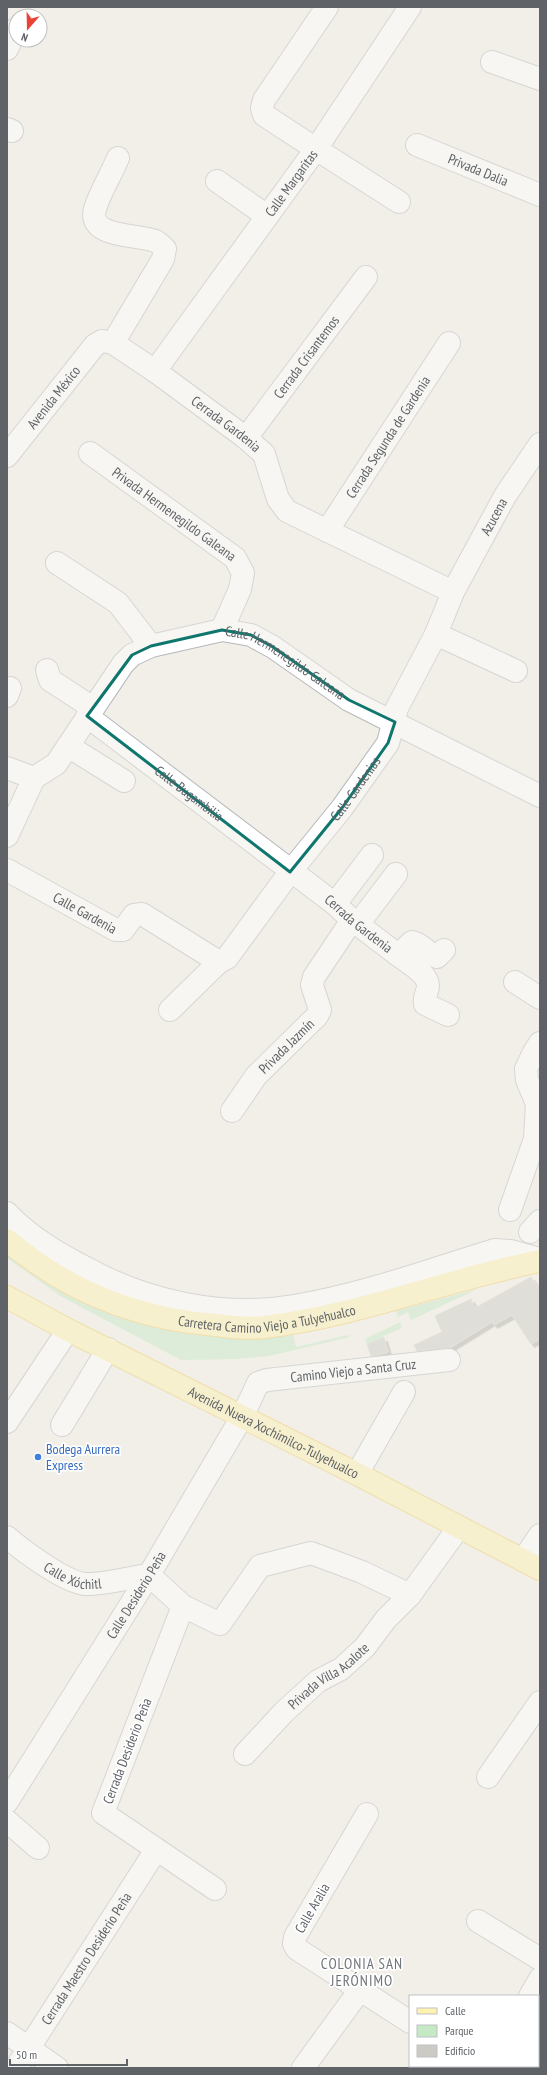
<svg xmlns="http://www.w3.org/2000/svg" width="547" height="2075" font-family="'PT Sans Narrow',sans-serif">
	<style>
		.green { fill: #c5e8c5 }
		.building { fill: #cccac5; stroke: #d6d1c6; filter: url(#shadow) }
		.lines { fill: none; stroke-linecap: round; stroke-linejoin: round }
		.minor-casing { stroke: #b5b8bc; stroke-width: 24 }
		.major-casing { stroke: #f2c960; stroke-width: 24 }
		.minor { stroke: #fff; stroke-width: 22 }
		.major { stroke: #fff2af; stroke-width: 22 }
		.marked { fill: none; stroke: #0f766e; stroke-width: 3; stroke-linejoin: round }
		.shop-dot { fill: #3f7fe0; stroke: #fff; stroke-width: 1.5 }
		.labels { text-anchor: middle; stroke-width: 3.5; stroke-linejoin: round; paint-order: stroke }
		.street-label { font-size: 14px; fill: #5f6368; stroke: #fff }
		.shop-label { font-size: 14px; fill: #366cbe; stroke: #fff; text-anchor: start }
		.neighbourhood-label { font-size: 15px; letter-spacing: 1px; fill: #70757a; stroke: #fff }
	</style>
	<defs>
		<filter id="shadow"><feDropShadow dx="3.5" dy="3.5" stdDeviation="0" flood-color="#0004"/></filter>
	</defs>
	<rect width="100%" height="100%" fill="#f1efe8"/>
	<!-- green -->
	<path class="green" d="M7 1252 170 1329 206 1335 242 1337 293 1335 296 1347 348 1335 349 1337 269 1356 236 1359 181 1360 62 1297 7 1258Z
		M478 1289 411 1320 408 1312 398 1317 396 1311Z
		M400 1322 402 1328 383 1336 384 1338 367 1344 365 1339Z"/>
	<!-- building -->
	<path class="building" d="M531 1277 540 1291V1339L531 1344 512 1315 494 1325 492 1322 450 1348 417 1351 414 1345 442 1332 435 1316 471 1299 475 1308Z
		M384 1338 388 1352 371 1356 367 1344Z"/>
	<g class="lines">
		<defs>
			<g id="minor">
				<path d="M7 49 16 29"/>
				<path d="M492 62 540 79"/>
				<path d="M7 129 12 131"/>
				<path id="s1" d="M417 145 540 195"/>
				<path d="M217 181 267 216"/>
				<path d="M399 202 316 149 410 7"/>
				<path d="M113 343 163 259 165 249C162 246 158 242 155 241 140 234 87 239 95 209 100 192 111 175 118 158"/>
				<path id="s2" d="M155 371 316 149 264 115 262 108 264 100 327 7"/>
				<path id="s3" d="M246 438 366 277"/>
				<path id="s4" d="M90 453 235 558 243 573 240 589 222 630"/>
				<path id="s5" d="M7 456 95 345 102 341 113 343 155 371 246 438 264 454 278 499 287 511 453 592"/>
				<path id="s6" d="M327 531 449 343"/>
				<path d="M57 563 118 603 151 646"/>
				<path d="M436 634 516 671"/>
				<path d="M47 670 50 680 93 708"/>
				<path d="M7 696 10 688"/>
				<path id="s7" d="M87 716 335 904 352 920 398 955 412 942C423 944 427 954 437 957L444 950"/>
				<path d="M68 746 124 781"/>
				<path d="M7 768 34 778"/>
				<path id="s8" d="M7 836 34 778 56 764 123 664 132 655 151 646 222 630 251 635 273 647 349 700 540 796"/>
				<path id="s9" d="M7 870 116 930H123L134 915 142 914 219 962"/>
				<path d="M335 904 372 855"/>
				<path d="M358 924 396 874"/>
				<path d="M398 955C408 963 428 973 428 986 428 992 423 997 425 1004L448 1015"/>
				<path d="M515 982 540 998"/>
				<path id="s10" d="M170 1010 219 962 227 958 290 872 342 808 388 743 397 708 436 634 453 592 505 496 540 444"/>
				<path id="s11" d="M232 1111 256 1076 317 1016 320 1010 312 985 314 977 352 920"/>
				<path d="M510 1210 535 1139 537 1104 527 1080 526 1069 533 1054 540 1043"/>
				<path d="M7 1213C30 1237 57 1253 86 1268 148 1302 223 1318 294 1306 362 1295 429 1270 495 1250L511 1251 540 1259"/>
				<path d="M530 1232 540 1221"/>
				<path d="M7 1422 68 1330"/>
				<path d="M62 1425 108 1349"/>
				<path d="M357 1474 404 1392"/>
				<path id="s12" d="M7 1537C23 1551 65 1582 85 1584 101 1585 132 1577 149 1575L183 1606 220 1624 260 1566 311 1553 362 1572 410 1595"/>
				<path d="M523 1560 540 1535"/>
				<path d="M183 1606 103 1813 215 1889"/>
				<path id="s13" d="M245 1754 284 1712 318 1681 341 1669 365 1647 386 1619 410 1595 459 1527"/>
				<path d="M488 1777 540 1702"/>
				<path id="s14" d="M7 1802 149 1575 243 1415 258 1383 267 1380 449 1360"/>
				<path d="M367 1814 295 1937 294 1944 297 1949 410 2022"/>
				<path d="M7 1821 38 1848"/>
				<path d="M478 1921 540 1959"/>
				<path d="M530 1996 540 1979"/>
				<path d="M7 2033 57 2068"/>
				<path d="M483 2066 486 2068"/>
				<path id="s15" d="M16 2068 156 1850"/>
				<path d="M303 2068 360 1990"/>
				<path d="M441 2068 442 2066"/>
			</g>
			<g id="major">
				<path id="s16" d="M7 1240C67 1291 137 1319 216 1325 231 1327 249 1329 264 1327 359 1316 447 1279 540 1261"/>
				<path id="s17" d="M7 1297 68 1330 357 1474 540 1569"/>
			</g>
		</defs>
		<!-- minor casing -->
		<use href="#minor" class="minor-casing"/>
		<!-- major casing -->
		<use href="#major" class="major-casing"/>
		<!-- minor -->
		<use href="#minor" class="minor"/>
		<!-- major -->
		<use href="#major" class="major"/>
	</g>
	<!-- marked area -->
	<path d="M0 0H547V2075H0ZM222 630 251 635 273 647 349 700 395 722 388 743 342 808 290 872 87 716 132 655 151 646Z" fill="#f1efe8" fill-opacity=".55" fill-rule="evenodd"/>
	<path class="marked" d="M222 630 251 635 273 647 349 700 395 722 388 743 342 808 290 872 87 716 132 655 151 646Z"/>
	<!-- markers -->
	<circle class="shop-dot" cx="38" cy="1457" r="4"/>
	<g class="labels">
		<!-- street labels -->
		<g class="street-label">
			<text dy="5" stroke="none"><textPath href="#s1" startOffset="66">Privada Dalia</textPath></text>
			<text dy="5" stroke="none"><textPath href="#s2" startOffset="232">Calle Margaritas</textPath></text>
			<text dy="5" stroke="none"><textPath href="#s3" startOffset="101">Cerrada Crisantemos</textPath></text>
			<text dy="5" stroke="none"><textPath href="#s5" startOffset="75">Avenida México</textPath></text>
			<text dy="5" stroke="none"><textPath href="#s5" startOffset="300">Cerrada Gardenia</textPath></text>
			<text dy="5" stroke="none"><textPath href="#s6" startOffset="112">Cerrada Segunda de Gardenia</textPath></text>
			<text dy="5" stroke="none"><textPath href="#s4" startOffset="104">Privada Hermenegildo Galeana</textPath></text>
			<text dy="5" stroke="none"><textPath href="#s10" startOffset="597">Azucena</textPath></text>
			<text dy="5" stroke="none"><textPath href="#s8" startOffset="389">Calle Hermenegildo Galeana</textPath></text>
			<text dy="5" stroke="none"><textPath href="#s10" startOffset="290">Calle Gardenias</textPath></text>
			<text dy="5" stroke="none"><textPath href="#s7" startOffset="128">Calle Bugambilia</textPath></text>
			<text dy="5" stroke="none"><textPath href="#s9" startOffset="89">Calle Gardenia</textPath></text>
			<text dy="5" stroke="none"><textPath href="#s7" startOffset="342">Cerrada Gardenia</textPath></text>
			<text dy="5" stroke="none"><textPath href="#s11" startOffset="85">Privada Jazmín</textPath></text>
			<text dy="5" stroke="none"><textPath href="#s16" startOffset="281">Carretera Camino Viejo a Tulyehualco</textPath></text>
			<text dy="5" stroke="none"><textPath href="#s14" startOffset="585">Camino Viejo a Santa Cruz</textPath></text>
			<text dy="5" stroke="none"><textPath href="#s17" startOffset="299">Avenida Nueva Xochimilco-Tulyehualco</textPath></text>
			<text dy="5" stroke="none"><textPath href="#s12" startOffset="78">Calle Xóchitl</textPath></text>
			<text dy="5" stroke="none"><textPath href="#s14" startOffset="244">Calle Desiderio Peña</textPath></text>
			<text dy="5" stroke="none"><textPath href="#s13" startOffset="115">Privada Villa Acalote</textPath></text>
			<text transform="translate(127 1751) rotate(-69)" y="5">Cerrada Desiderio Peña</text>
			<text transform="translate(312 1908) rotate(-60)" y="5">Calle Aralia</text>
			<text dy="5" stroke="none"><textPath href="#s15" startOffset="130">Cerrada Maestro Desiderio Peña</textPath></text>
		</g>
		<!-- shop labels -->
		<g class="shop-label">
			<text x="46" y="1454">Bodega Aurrera<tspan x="46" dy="16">Express</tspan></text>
		</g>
		<!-- neighbourhood labels -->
		<g class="neighbourhood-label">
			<text x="362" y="1969">COLONIA SAN<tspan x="362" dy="17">JERÓNIMO</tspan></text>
		</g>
	</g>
	<!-- border -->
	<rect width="547" height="2075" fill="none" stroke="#5f6368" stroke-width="16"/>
	<!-- legend -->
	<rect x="409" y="1995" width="130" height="72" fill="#ffffff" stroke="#bfc1c3"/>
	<rect x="417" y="2008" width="20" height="6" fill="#fff2af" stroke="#bfc1c3"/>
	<text x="445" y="2015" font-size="12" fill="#5f6368">Calle</text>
	<rect x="417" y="2025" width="20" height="12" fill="#c5e8c5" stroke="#bfc1c3"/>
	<text x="445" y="2035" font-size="12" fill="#5f6368">Parque</text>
	<rect x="417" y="2045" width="20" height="12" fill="#cccac5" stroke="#bfc1c3"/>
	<text x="445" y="2055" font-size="12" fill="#5f6368">Edificio</text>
	<!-- north arrow -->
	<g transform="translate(28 28) rotate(200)"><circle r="19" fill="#ffffff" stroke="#bfc1c3"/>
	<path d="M0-3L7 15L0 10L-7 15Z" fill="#ea4335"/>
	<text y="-6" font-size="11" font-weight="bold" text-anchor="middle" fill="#5f6368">N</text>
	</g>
	<!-- scale -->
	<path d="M10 2059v6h117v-6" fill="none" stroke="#5f6368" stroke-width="2"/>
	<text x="16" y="2059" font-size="12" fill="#5f6368" stroke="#ffffff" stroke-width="3" paint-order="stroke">50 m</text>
</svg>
